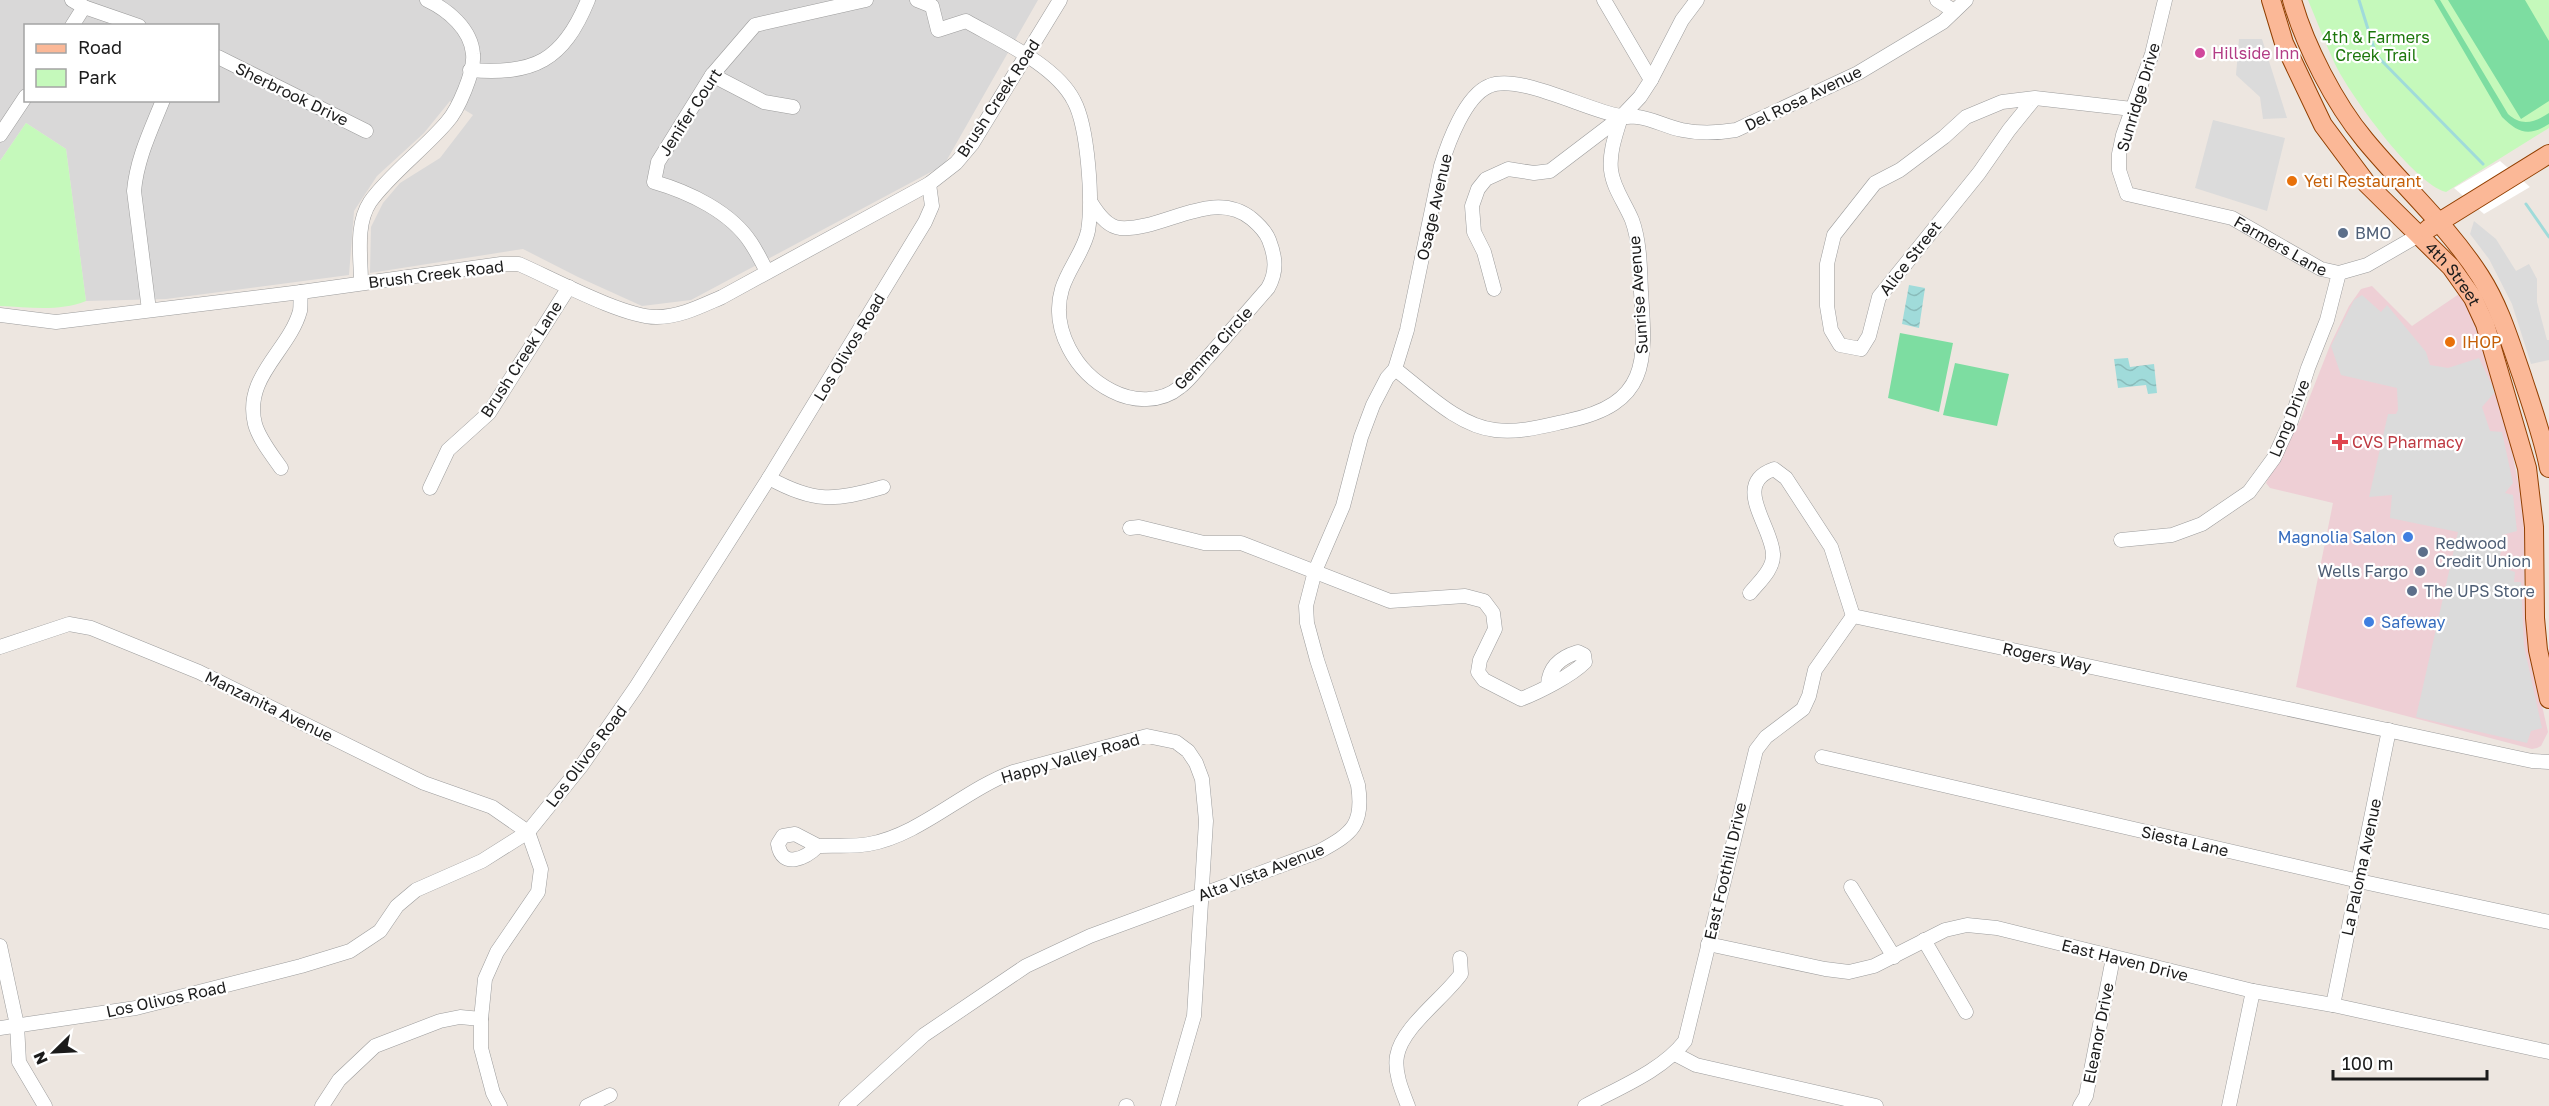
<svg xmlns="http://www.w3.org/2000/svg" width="2549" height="1106" font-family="'Golos Text',sans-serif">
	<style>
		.residential { fill: #d9d8d8; fill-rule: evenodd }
		.commercial { fill: #eecfd5 }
		.park { fill: #c5f9bb }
		.pitch { fill: #7ddda1 }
		.parking { fill: #dbdbdb }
		.water { fill: url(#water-waves) }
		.pier { fill: #fff }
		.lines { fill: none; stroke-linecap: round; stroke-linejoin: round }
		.stream { stroke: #a0dbda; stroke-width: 3 }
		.minor-casing { stroke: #9c9c9c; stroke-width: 15 }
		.major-casing { stroke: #923f00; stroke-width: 20 }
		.minor { stroke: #fff; stroke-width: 14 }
		.major { stroke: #fbb897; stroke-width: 18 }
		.hotel-dot { fill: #d1479c; stroke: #fff; stroke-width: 2 }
		.food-dot { fill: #e8710a; stroke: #fff; stroke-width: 2 }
		.service-dot { fill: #5c6f8a; stroke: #fff; stroke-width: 2 }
		.health-dot { fill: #e0444e; stroke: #fff; stroke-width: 2 }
		.shop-dot { fill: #3f7fe0; stroke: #fff; stroke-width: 2 }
		.labels { text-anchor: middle; stroke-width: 4.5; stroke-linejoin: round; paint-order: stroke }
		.park-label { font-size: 16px; fill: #1c770b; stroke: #fff }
		.hotel-label { font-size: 16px; fill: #b23c85; stroke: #fff; text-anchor: start }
		.street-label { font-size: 16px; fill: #1b1b1b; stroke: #fff }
		.food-label { font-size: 16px; fill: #c56008; stroke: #fff; text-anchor: start }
		.service-label { font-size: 16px; fill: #4e5e75; stroke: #fff; text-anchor: start }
		.health-label { font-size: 16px; fill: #be3a42; stroke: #fff; text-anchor: start }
		.shop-label { font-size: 16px; fill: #366cbe; stroke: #fff; text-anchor: end }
	</style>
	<defs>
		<pattern id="water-waves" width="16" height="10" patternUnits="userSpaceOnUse" patternTransform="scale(1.5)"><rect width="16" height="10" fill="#a0dbda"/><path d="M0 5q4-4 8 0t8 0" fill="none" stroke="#89bbba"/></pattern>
	</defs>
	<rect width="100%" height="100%" fill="#ede6e0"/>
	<!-- residential -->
	<path class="residential" d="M0 0H1038L944 165 691 300 642 306 578 277 523 249 370 273 371 227 383 203 400 183 440 158 473 115 450 101 424 133 377 176 354 211 349 275 166 299 86 301 66 149 26 123 0 161ZM26 26H218V100H26Z"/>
	<!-- commercial -->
	<path class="commercial" d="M2372 286 2412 326 2462 292 2500 390 2522 502 2526 534 2524 586 2531 657 2548 732 2541 746 2537 748 2532 749 2296 687 2333 503 2270 488 2266 483 2301 419 2331 343 2349 306 2361 289Z"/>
	<!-- park -->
	<path class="park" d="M2308 0H2549V128L2446 192C2414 184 2350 95 2335 64 2325 43 2317 21 2308 0Z
		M26 123 66 149 86 301C58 312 29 307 0 306V161Z"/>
	<!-- pitch -->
	<path class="pitch" d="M2434 0H2440L2508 114C2522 127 2535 122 2549 113V124C2529 137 2518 133 2502 117Z
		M2448 0H2525L2549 41V101L2521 119Z
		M1900 333 1953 343 1939 412 1888 398Z
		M1955 363 2009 374 1997 426 1943 415Z"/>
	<!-- parking -->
	<path class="parking" d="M2239 39H2262L2287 118 2263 119 2260 97 2236 75Z
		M2213 120 2285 138 2267 211 2195 188Z
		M2474 221 2496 239 2516 271 2529 264 2537 279V302L2547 340H2549V360L2531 364 2512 304 2489 259 2470 234Z
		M2362 295 2381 312 2387 305 2426 352 2430 365 2448 368 2479 358 2495 392 2482 407 2490 431 2502 432 2513 483 2505 493 2513 495 2517 531 2502 535 2504 541 2497 566 2515 572 2514 582H2521L2524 646 2542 728 2531 731 2527 743 2416 717 2458 532 2390 518 2392 495 2369 497 2388 414H2396L2398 410 2397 388 2341 375 2331 346 2354 300Z"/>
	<!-- water -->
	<path class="water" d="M1909 285 1925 288 1919 328 1902 324Z
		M2128 358 2130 367 2154 364 2157 393 2148 394 2146 385 2118 388 2114 359Z"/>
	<!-- pier -->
	<path class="pier" d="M2500 161 2530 187 2484 214 2454 188Z"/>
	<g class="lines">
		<!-- stream -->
		<path class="stream" d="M2359 0 2376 55 2483 164
			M2526 204 2549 237"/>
		<defs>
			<g id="minor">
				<path d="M72 0 84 7 139 26"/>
				<path d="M917 0 932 6 938 30 966 21C999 40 1056 65 1074 101 1088 127 1093 201 1088 231 1084 251 1068 269 1062 289 1050 329 1076 373 1112 391 1133 402 1161 403 1180 387 1191 379 1199 366 1208 357 1228 334 1248 311 1268 288 1277 272 1276 258 1269 240 1266 232 1259 225 1252 219 1213 187 1164 231 1120 228 1107 227 1096 211 1090 201"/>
				<path d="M1937 0 1954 11"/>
				<path id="s1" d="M2165 0 2152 54 2123 135 2119 154V170L2127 194 2232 218 2321 269 2339 273 2367 265 2419 235"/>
				<path d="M72 26 84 7"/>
				<path d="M218 57 366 131"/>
				<path d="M470 70C534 75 563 61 588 0"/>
				<path d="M712 75 764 102 793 107"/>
				<path d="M1651 80 1682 20 1697 0"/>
				<path d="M2035 98 2009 130 1979 173 1879 297 1869 336 1861 349 1840 345 1831 330 1827 306V264L1834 235 1875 183 1900 170 1944 137 1966 117 2002 102 2035 98 2132 109"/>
				<path d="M0 135 26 96"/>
				<path d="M767 272C762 262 757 252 751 243 731 212 689 192 654 182L658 162 712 75 755 25 866 0"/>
				<path d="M361 283C361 257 355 225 370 202 389 175 425 148 447 122 458 110 475 71 473 54 471 29 448 10 427 0"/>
				<path d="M1494 289 1484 252 1474 232 1472 206 1478 189 1486 179 1508 169 1534 173 1550 171 1621 117 1640 97 1651 80 1604 0"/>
				<path d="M149 310 134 191C137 158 151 130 163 100"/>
				<path d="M0 315 56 322 301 292 501 264H519C551 278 625 318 657 317 680 317 701 306 722 297L929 184 956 163 972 144 1060 0"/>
				<path d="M1395 369C1424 391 1458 426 1495 430 1520 433 1544 426 1567 421 1649 404 1646 362 1641 292 1640 268 1640 242 1632 220 1625 203 1613 188 1611 170 1609 152 1616 134 1621 117"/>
				<path d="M281 468C272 455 259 439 255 424 243 377 289 351 300 311 301 305 300 298 301 292"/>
				<path d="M769 478C814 503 835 501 883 487"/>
				<path d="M430 488 448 450 489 413 569 287"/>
				<path d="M1130 528 1139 527 1204 543H1241L1390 601 1465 596 1484 601 1493 613 1495 629 1480 660 1478 672 1484 680 1521 699C1539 692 1571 676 1585 662L1584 655 1578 652C1561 657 1549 667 1548 685"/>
				<path d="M2121 540 2172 535 2202 524 2249 492 2274 458 2291 421 2308 368 2327 320 2339 273"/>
				<path d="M1750 593C1759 582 1774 569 1773 554 1772 526 1731 484 1774 469L1786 478 1831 547 1853 616"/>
				<path d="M1853 616 2532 761 2549 762"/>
				<path d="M0 647 69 624 91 628 199 672 424 783 492 807 528 832 541 869 538 892 497 952 485 979 481 1019V1048L493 1093 500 1106"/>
				<path d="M1822 757 2359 881 2549 922"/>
				<path d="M818 846 795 834 783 836 778 844C782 870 806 858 818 846 835 845 853 847 869 844 920 835 964 790 1013 772L1147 736 1176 742 1188 751 1196 763 1202 779 1206 821 1194 1016 1168 1106"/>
				<path d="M1851 887 1894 957"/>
				<path d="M1924 940 1966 1012"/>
				<path d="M1708 944 1825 969 1849 972 1874 966 1945 930 1967 925 1997 928 2253 991 2333 1005 2549 1052"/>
				<path d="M0 946 17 1025 19 1062 45 1106"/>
				<path d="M2333 1005 2389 730"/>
				<path d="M0 1028 136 1008 301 966 350 951 380 931 397 906 416 890 482 861 528 832 582 765 636 687 769 478 925 222 932 206 929 184"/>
				<path d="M1675 1054 1696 1065 1876 1106"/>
				<path d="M322 1106 339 1080 375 1046 440 1021 460 1017 481 1019"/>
				<path d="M587 1106 610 1095"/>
				<path d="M846 1106 924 1035 1026 966 1090 936 1320 851C1353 833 1364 824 1358 785L1317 660 1307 623 1306 606 1315 571 1343 506 1361 437 1373 405 1387 378 1395 369 1407 330 1441 166C1448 143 1465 96 1489 86 1518 73 1586 110 1620 116 1626 118 1632 116 1638 117 1653 119 1667 127 1682 130 1700 134 1718 133 1736 130L1858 73 1943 22 1966 0"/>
				<path d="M1126 1106H1127"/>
				<path d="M1408 1106C1402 1091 1394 1072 1397 1056 1402 1027 1444 998 1461 974L1460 958"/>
				<path d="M1585 1106C1618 1088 1662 1071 1685 1041L1756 750 1766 737 1803 709 1809 696 1815 670 1853 616"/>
				<path d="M2080 1106 2086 1096 2113 958"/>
				<path d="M2229 1106 2253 991"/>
			</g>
			<g id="major">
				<path id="s2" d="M2271 0 2284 43 2323 125 2367 184 2451 267 2473 298 2485 324 2527 468 2534 527 2535 618 2538 650 2549 699"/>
				<path d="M2292 0C2305 46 2335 104 2365 140 2403 186 2448 226 2480 276 2500 307 2510 342 2522 376 2532 407 2543 437 2549 468"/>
				<path d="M2428 229 2549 154"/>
			</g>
		</defs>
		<!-- minor casing -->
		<use href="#minor" class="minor-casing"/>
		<!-- major casing -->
		<use href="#major" class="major-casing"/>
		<!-- minor -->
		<use href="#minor" class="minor"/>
		<!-- major -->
		<use href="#major" class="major"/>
	</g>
	<!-- markers -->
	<circle class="hotel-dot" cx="2200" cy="53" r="6"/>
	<g class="food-dot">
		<circle cx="2292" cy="181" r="6"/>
		<circle cx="2450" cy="342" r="6"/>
	</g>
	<g class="service-dot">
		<circle cx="2343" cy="233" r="6"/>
		<circle cx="2423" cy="552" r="6"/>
		<circle cx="2420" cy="571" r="6"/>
		<circle cx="2412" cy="591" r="6"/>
	</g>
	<path class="health-dot" d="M2337 433h6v6h6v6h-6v6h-6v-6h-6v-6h6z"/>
	<g class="shop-dot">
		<circle cx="2408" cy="537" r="6"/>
		<circle cx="2369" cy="622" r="6"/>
	</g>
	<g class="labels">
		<!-- park labels -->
		<g class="park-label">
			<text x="2376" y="43">4th &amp; Farmers<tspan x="2376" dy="18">Creek Trail</tspan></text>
		</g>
		<!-- hotel labels -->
		<g class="hotel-label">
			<text x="2212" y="59">Hillside Inn</text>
		</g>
		<!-- street labels -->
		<g class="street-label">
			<text transform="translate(292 94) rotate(26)" y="6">Sherbrook Drive</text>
			<text transform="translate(2138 97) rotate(-73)" y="6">Sunridge Drive</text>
			<text transform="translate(998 98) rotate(-57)" y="6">Brush Creek Road</text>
			<text transform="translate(1803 98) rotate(-26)" y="6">Del Rosa Avenue</text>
			<text transform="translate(690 112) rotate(-57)" y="6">Jenifer Court</text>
			<text transform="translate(1434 207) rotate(-77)" y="6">Osage Avenue</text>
			<text dy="6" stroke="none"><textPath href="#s1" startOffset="366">Farmers Lane</textPath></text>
			<text transform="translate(1910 258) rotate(-52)" y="6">Alice Street</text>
			<text transform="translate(436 274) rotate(-7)" y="6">Brush Creek Road</text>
			<text dy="6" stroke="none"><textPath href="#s2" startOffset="334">4th Street</textPath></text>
			<text transform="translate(1638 295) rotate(-94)" y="6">Sunrise Avenue</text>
			<text transform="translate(849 347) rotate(-59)" y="6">Los Olivos Road</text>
			<text transform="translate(1213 348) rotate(-47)" y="6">Gemma Circle</text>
			<text transform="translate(521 359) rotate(-57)" y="6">Brush Creek Lane</text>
			<text transform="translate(2289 418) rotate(-68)" y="6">Long Drive</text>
			<text transform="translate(2047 657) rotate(12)" y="6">Rogers Way</text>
			<text transform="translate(269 706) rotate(26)" y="6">Manzanita Avenue</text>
			<text transform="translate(586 756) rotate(-53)" y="6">Los Olivos Road</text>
			<text transform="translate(1070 758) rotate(-16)" y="6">Happy Valley Road</text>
			<text transform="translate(2185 841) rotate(13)" y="6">Siesta Lane</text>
			<text transform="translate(2361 867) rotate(-78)" y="6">La Paloma Avenue</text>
			<text transform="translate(1725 871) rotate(-77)" y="6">East Foothill Drive</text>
			<text transform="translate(1261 872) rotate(-21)" y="6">Alta Vista Avenue</text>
			<text transform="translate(2125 960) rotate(14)" y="6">East Haven Drive</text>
			<text transform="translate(166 999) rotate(-12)" y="6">Los Olivos Road</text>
			<text transform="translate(2098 1033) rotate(-79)" y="6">Eleanor Drive</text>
		</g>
		<!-- food labels -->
		<g class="food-label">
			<text x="2304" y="187">Yeti Restaurant</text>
			<text x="2462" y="348">IHOP</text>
		</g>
		<!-- service labels -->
		<g class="service-label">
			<text x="2355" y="239">BMO</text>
			<text x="2435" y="549">Redwood<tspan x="2435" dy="18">Credit Union</tspan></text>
			<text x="2408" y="577" text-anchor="end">Wells Fargo</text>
			<text x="2424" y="597">The UPS Store</text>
		</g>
		<!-- health labels -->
		<g class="health-label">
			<text x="2352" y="448">CVS Pharmacy</text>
		</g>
		<!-- shop labels -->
		<g class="shop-label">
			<text x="2396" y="543">Magnolia Salon</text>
			<text x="2381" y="628" text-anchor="start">Safeway</text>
		</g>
	</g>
	<!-- legend -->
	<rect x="24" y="24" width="195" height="78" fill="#ffffff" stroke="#a4a4a4" stroke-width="1.5"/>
	<rect x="36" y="44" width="30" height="9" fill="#fbb897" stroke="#a4a4a4" stroke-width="1.5"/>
	<text x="78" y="54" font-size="18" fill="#1b1b1b">Road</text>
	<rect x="36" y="69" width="30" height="18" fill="#c5f9bb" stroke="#a4a4a4" stroke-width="1.5"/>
	<text x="78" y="84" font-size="18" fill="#1b1b1b">Park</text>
	<!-- north arrow -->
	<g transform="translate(54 1052) rotate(246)" stroke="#ffffff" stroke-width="4.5" paint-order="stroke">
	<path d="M0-4.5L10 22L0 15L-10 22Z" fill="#1b1b1b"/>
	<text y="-9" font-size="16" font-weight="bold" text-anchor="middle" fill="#1b1b1b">N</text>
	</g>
	<!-- scale -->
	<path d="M2333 1070v9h154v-9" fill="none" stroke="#1b1b1b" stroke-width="3"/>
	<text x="2342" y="1070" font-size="18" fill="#1b1b1b" stroke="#ffffff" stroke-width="4.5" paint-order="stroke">100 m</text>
</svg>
